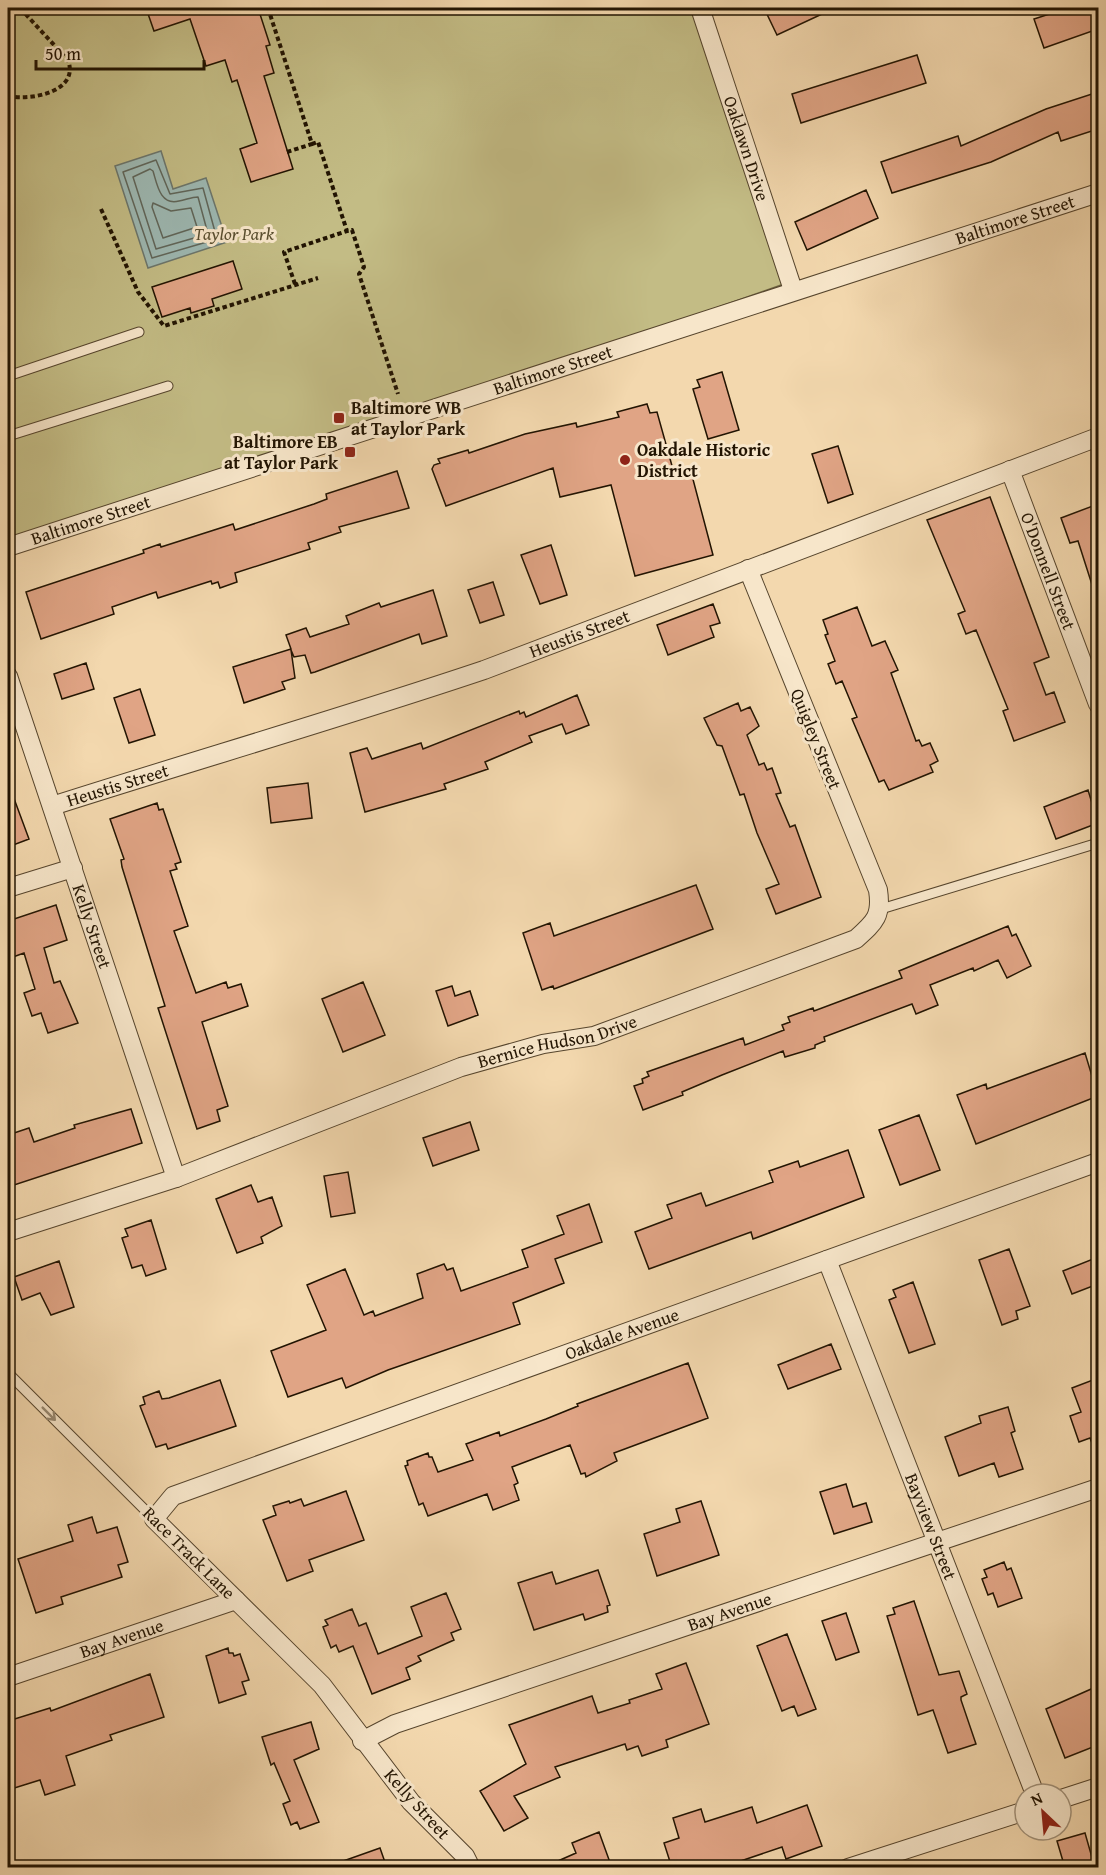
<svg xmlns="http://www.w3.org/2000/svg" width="1106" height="1875" font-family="'Gentium Book Plus',serif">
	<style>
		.green { fill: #c3bc85; stroke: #726844; stroke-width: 1.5 }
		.water { fill: #9db8b2; stroke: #6c766c; stroke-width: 1.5 }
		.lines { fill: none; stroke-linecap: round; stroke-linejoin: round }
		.shore { stroke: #60665a; stroke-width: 1.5 }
		.building { fill: #e0a485; stroke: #221402; stroke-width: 1.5 }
		.lane-casing { stroke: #56452d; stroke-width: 11 }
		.street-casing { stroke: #56452d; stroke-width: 20 }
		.path { stroke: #221402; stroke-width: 4; stroke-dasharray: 4.5 3; stroke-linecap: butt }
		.lane { stroke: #f7e6ca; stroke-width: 9 }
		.street { stroke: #f7e6ca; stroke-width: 18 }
		.oneway { stroke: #978870 }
		.poi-dot { fill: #8f2418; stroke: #f7e6ca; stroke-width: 2 }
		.labels { text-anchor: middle; stroke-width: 6; stroke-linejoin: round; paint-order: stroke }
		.street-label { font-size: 18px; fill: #221402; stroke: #f7e6ca }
		.park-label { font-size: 18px; font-style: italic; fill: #5a4f30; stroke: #f7e6ca }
		.poi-label { font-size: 18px; font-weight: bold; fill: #221402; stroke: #f7e6ca; text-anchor: start }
	</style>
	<rect width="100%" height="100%" fill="#f3d8ae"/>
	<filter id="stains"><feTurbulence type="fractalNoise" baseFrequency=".00333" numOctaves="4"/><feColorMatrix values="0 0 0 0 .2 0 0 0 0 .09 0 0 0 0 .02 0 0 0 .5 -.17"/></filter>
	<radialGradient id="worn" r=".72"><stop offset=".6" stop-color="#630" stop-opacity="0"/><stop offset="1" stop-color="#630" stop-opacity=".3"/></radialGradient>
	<!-- green -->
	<path class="green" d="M8 8H692L784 284 396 420 8 547Z"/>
	<!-- water -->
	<path class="water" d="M161 151 173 189 206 178 227 242 148 268 115 166Z"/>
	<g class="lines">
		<!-- shore -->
		<path class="shore" d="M156 160 170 194 203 188 217 239 152 258 123 172Z
			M150 169 153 171C157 184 160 206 179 201 186 200 191 197 198 197L208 234 156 249 133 177Z
			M153 203 171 211 191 208 197 227 163 238 152 207Z"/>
	</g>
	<!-- building -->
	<path class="building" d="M146 8H258L270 45 266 46 274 73 264 76 293 169 251 182 240 149 257 143 237 80 232 82 225 60 206 66 190 19 154 31Z
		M764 8H835L777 35Z
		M1068 8H1098V29L1044 48 1034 19Z
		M917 55 926 83 801 123 792 94Z
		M1098 92V129L1061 141 1058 132 991 162 892 193 881 162 958 136 961 146 1046 109Z
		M866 190 878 218 807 250 795 222Z
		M233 261 242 289 212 299 214 306 191 313 190 308 162 317 152 287Z
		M722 372 739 430 708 439 693 389 700 387 697 380Z
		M647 404 650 413 657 412 674 473 690 468 713 555 635 576 611 485 560 497 553 468 446 506 432 469 434 465 440 463 438 459 468 450 469 453 525 434 576 423 577 427 619 417 617 412Z
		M838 446 853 494 828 503 812 454Z
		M397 471 409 508 339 527 341 532 308 543 310 549 235 573 237 582 220 588 218 582 212 584 211 581 158 598 156 592 112 607 114 614 41 639 26 592 144 553 143 550 160 544 161 547 233 524 235 530 314 504 327 499 326 494Z
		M990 497 1049 657 1034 663 1046 695 1054 692 1065 722 1014 741 1003 711 1008 709 976 630 966 634 958 614 965 611 927 520Z
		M1098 504V593L1095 594 1078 541 1070 543 1061 518Z
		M551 545 567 595 540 604 521 555Z
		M493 582 504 615 480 623 468 590Z
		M433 590 447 636 422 644 419 634 315 672 311 673 305 655 294 657 291 650 295 678 282 682 285 689 244 703 233 667 291 649 286 635 306 628 310 637 349 624 346 616 379 603 381 607Z
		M713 604 720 623 710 626 714 637 668 655 657 625Z
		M857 607 872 646 885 641 898 670 891 673 916 741 919 740 922 746 930 743 938 761 930 765 933 772 889 790 884 780 879 782 852 719 857 717 842 681 836 684 828 664 835 661 825 635 828 634 823 620Z
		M86 663 94 689 62 699 54 674Z
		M140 689 155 735 129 743 114 698Z
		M577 695 589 725 566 734 562 724 529 736 532 742 485 762 488 769 444 784 446 789 365 812 350 753 367 748 372 759 421 743 423 749 519 711 520 714 524 712 526 717Z
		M738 703 741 711 750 707 759 726 747 735 759 765 764 763 767 770 772 768 781 793 776 794 790 827 795 825 821 897 776 914 766 889 779 884 757 833 744 794 740 795 722 746 717 745 704 718Z
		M308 783 312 818 271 823 267 788Z
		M9 785 29 839 8 847V786Z
		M1088 790 1098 823 1056 839 1044 807Z
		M157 803 159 810 163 809 181 862 175 864 177 869 170 871 188 926 174 931 196 993 226 982 228 988 241 984 248 1006 202 1022 228 1106 217 1110 220 1121 197 1129 158 1008 165 1006 122 867 121 860 124 859 110 819Z
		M696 885 713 929 554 989 553 986 542 990 523 933 550 923 554 936Z
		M56 905 67 940 44 948 54 983 60 981 78 1023 48 1033 41 1013 32 1016 24 993 35 989 24 953 13 957 8 941V921Z
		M1008 926 1012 936 1016 934 1031 966 1007 978 998 960 974 971 973 968 930 985 938 1005 916 1014 912 1004 824 1037 825 1041 815 1045V1048L785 1057 783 1051 722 1075 682 1092 683 1095 643 1110 634 1086 643 1083 642 1079 649 1076 647 1072 743 1038 745 1045 784 1030 782 1025 790 1022 788 1017 813 1008 814 1011 902 978 899 971Z
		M363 982 385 1035 343 1052 322 999Z
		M452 986 455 996 470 991 478 1015 448 1026 436 991Z
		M1085 1053 1098 1096 976 1144 957 1095 986 1084 987 1089Z
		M131 1109 142 1143 8 1187V1135L29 1128 34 1142 75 1128 74 1125Z
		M919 1115 940 1170 900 1185 879 1130Z
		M470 1122 479 1150 433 1166 423 1138Z
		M848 1150 864 1197 753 1239 751 1232 649 1269 635 1232 672 1218 667 1205 701 1193 706 1206 773 1182 769 1171 798 1161 800 1167Z
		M348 1172 355 1213 331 1217 324 1176Z
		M251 1185 258 1202 272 1197 282 1226 261 1237 263 1243 237 1253 216 1199Z
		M589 1204 602 1242 555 1259 564 1283 513 1303 520 1324 388 1370 346 1388 342 1378 288 1397 271 1351 326 1330 307 1285 345 1269 364 1315 373 1311 375 1316 423 1298 417 1274 444 1264 447 1270 453 1268 461 1291 528 1267 522 1250 564 1234 557 1216Z
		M151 1220 166 1269 146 1276 142 1265 132 1268 122 1238 128 1236 125 1229Z
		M1009 1249 1030 1306 1016 1311 1018 1319 1002 1325 979 1260Z
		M1098 1257V1284L1072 1294 1063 1271Z
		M59 1261 74 1307 51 1315 40 1293 22 1300 14 1277Z
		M913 1282 935 1344 909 1353 889 1300 896 1297 893 1290Z
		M831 1344 841 1369 788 1389 778 1365Z
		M688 1363 708 1418 614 1453 617 1461 586 1477 585 1473 581 1474 570 1445 512 1467 518 1483 514 1485 519 1500 493 1510 487 1494 428 1516 423 1503 419 1505 405 1466 408 1465 407 1461 428 1453 429 1457H432L438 1472 473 1460 466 1444 499 1432 500 1436 546 1419 578 1406 577 1404Z
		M1098 1378V1454H1096L1090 1438 1079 1442 1070 1416 1081 1412 1072 1388Z
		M220 1380 236 1426 168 1449 166 1444 156 1447 140 1406 145 1404 143 1397 159 1391 162 1399 169 1398Z
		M1008 1407 1015 1431 1011 1433 1023 1469 999 1477 994 1463 959 1476 945 1437 981 1423 979 1416Z
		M846 1484 853 1507 866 1503 872 1522 834 1534 820 1492Z
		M346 1491 364 1540 309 1560 313 1571 287 1581 263 1520 276 1515 273 1506 289 1501 290 1503 301 1499 304 1506Z
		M701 1501 719 1555 657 1576 644 1534 680 1522 676 1509Z
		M92 1517 97 1533 117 1527 128 1562 118 1565 122 1577 61 1597 63 1604 36 1613 18 1559 73 1541 68 1525Z
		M1004 1562 1007 1570 1011 1568 1022 1598 998 1607 993 1593 988 1595 982 1579 987 1577 984 1570Z
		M598 1570 610 1605 607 1606 608 1612 585 1620 583 1614 534 1630 518 1583 552 1572 556 1584Z
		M446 1593 461 1629 451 1633 454 1640 418 1656 421 1661 406 1668 410 1679 372 1694 353 1646 339 1652 336 1645 331 1648 323 1627 328 1625 325 1620 352 1609 359 1626 366 1623 378 1654 422 1636 411 1607Z
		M914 1601 939 1675 959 1671 967 1694 961 1697V1700L976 1744 948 1753 933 1710 918 1715 887 1616 895 1614 893 1608Z
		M846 1613 859 1652 836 1660 822 1621Z
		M787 1634 816 1709 798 1716 794 1706 782 1711 757 1646Z
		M228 1648 229 1653H233L234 1656 240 1654 249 1680 242 1682 246 1694 219 1703 206 1656Z
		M686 1663 709 1724 666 1740 668 1747 642 1756 638 1746 627 1750 625 1744 555 1767 560 1777 514 1796 528 1818 504 1831 480 1791 526 1764 509 1725 592 1696 598 1713 630 1703 629 1700 662 1689 656 1674Z
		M150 1674 164 1717 110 1735 112 1740 66 1756 75 1785 45 1795 40 1780 8 1790V1721L50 1708 51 1711Z
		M1098 1686V1745L1065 1758 1046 1709Z
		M311 1722 319 1749 294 1760 319 1822 300 1829 297 1822 291 1825 283 1804 290 1801 274 1763 271 1765 262 1737Z
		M807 1805 822 1846 786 1859 782 1847 720 1868H672L664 1843 679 1838 673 1818 701 1809 705 1822 752 1807 757 1823Z
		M599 1832 612 1868H542L576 1853 572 1843Z
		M1085 1833 1095 1868H1065L1057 1841Z
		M380 1848 387 1868H333L332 1865Z"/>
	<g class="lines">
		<defs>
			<path id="lane" d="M8 376 139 332
				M8 436 168 386
				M881 909 1098 843
				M8 1373 154 1519"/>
			<g id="street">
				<path id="s1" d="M700 8 793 290"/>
				<path id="s2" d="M1010 470 1098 704"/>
				<path id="s3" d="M8 547 1098 193"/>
				<path id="s4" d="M8 676 176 1178"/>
				<path id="s5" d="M52 806C196 760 341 718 484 670L1098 437"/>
				<path d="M8 888 73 868"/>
				<path id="s6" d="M8 1232 176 1178 461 1067 543 1044 594 1036 856 939C875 922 882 916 878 890L748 569"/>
				<path id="s7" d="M827 1260 1035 1794"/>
				<path id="s8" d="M8 1677 236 1600"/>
				<path id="s9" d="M362 1741 395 1724 1098 1488"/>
				<path d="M1061 1799 1098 1787"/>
				<path id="s10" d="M471 1868 465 1856 411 1802 322 1685 154 1519 173 1496 1098 1162"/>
				<path d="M848 1868 1025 1811"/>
			</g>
		</defs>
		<!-- lane casing -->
		<use href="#lane" class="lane-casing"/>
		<!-- street casing -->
		<use href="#street" class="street-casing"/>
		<!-- path -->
		<path class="path" d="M268 8 312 144 318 142 347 231 352 230 364 267 359 274 398 394
			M8 96C30 101 80 92 68 60L20 8
			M287 152 312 144
			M101 209 138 292 164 326 318 278
			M295 284 284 252 347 231"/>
		<!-- lane -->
		<use href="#lane" class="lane"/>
		<!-- street -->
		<use href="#street" class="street"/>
	</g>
	<!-- one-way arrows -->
	<defs><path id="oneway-shaft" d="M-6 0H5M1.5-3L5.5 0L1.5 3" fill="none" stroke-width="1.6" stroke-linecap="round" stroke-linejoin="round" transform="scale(1.5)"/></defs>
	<use class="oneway" href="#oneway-shaft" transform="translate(49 1414) rotate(45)"/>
	<!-- markers -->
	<g class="poi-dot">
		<rect x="333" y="412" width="12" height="12" rx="3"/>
		<rect x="344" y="446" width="12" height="12" rx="3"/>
		<circle cx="625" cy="460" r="6"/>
	</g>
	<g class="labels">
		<!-- street labels -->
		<g class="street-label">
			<text dy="6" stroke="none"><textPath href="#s1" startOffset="148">Oaklawn Drive</textPath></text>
			<text dy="6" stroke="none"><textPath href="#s3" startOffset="1059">Baltimore Street</textPath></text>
			<text dy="6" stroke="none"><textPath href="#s3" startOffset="573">Baltimore Street</textPath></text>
			<text dy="6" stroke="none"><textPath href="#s3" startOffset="87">Baltimore Street</textPath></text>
			<text dy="6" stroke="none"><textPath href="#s2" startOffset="108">O'Donnell Street</textPath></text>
			<text dy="6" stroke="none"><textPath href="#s5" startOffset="555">Heustis Street</textPath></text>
			<text transform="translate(816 739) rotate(68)" y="6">Quigley Street</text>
			<text dy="6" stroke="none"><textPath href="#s5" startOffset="69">Heustis Street</textPath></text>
			<text dy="6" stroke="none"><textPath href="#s4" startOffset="264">Kelly Street</textPath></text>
			<text dy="6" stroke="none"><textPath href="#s6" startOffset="582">Bernice Hudson Drive</textPath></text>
			<text dy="6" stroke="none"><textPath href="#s10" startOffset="980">Oakdale Avenue</textPath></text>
			<text dy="6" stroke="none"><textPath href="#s7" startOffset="286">Bayview Street</textPath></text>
			<text transform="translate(189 1553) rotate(45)" y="6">Race Track Lane</text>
			<text dy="6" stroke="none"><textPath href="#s9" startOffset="390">Bay Avenue</textPath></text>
			<text dy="6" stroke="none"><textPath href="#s8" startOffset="120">Bay Avenue</textPath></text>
			<text transform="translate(417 1804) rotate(48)" y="6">Kelly Street</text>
		</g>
		<!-- park labels -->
		<g class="park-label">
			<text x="234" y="240">Taylor Park</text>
		</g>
		<!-- poi labels -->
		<g class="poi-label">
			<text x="351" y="414">Baltimore WB<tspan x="351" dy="21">at Taylor Park</tspan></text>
			<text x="338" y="448" text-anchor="end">Baltimore EB<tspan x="338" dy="21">at Taylor Park</tspan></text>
			<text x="637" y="456">Oakdale Historic<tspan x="637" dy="21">District</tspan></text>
		</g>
	</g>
	<!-- margin -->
	<rect width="1106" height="1875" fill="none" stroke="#f3d8ae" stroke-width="30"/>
	<rect x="9" y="9" width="1088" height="1857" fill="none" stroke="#221402" stroke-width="3"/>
	<rect x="15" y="15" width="1076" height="1845" fill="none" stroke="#221402" stroke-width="1.5"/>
	<!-- north arrow -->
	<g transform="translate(1043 1812) rotate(334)"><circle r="28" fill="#f7e6ca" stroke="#a2927a" stroke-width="1.5"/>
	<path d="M0-4.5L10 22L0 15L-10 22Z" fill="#8f2418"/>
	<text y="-9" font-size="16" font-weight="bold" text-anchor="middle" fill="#221402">N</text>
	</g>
	<!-- scale -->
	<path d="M36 60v9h168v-9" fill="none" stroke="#221402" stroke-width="3"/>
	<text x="45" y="60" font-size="18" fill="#221402" stroke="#f7e6ca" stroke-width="4.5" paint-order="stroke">50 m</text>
	<rect width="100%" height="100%" filter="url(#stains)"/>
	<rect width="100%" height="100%" fill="url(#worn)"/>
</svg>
